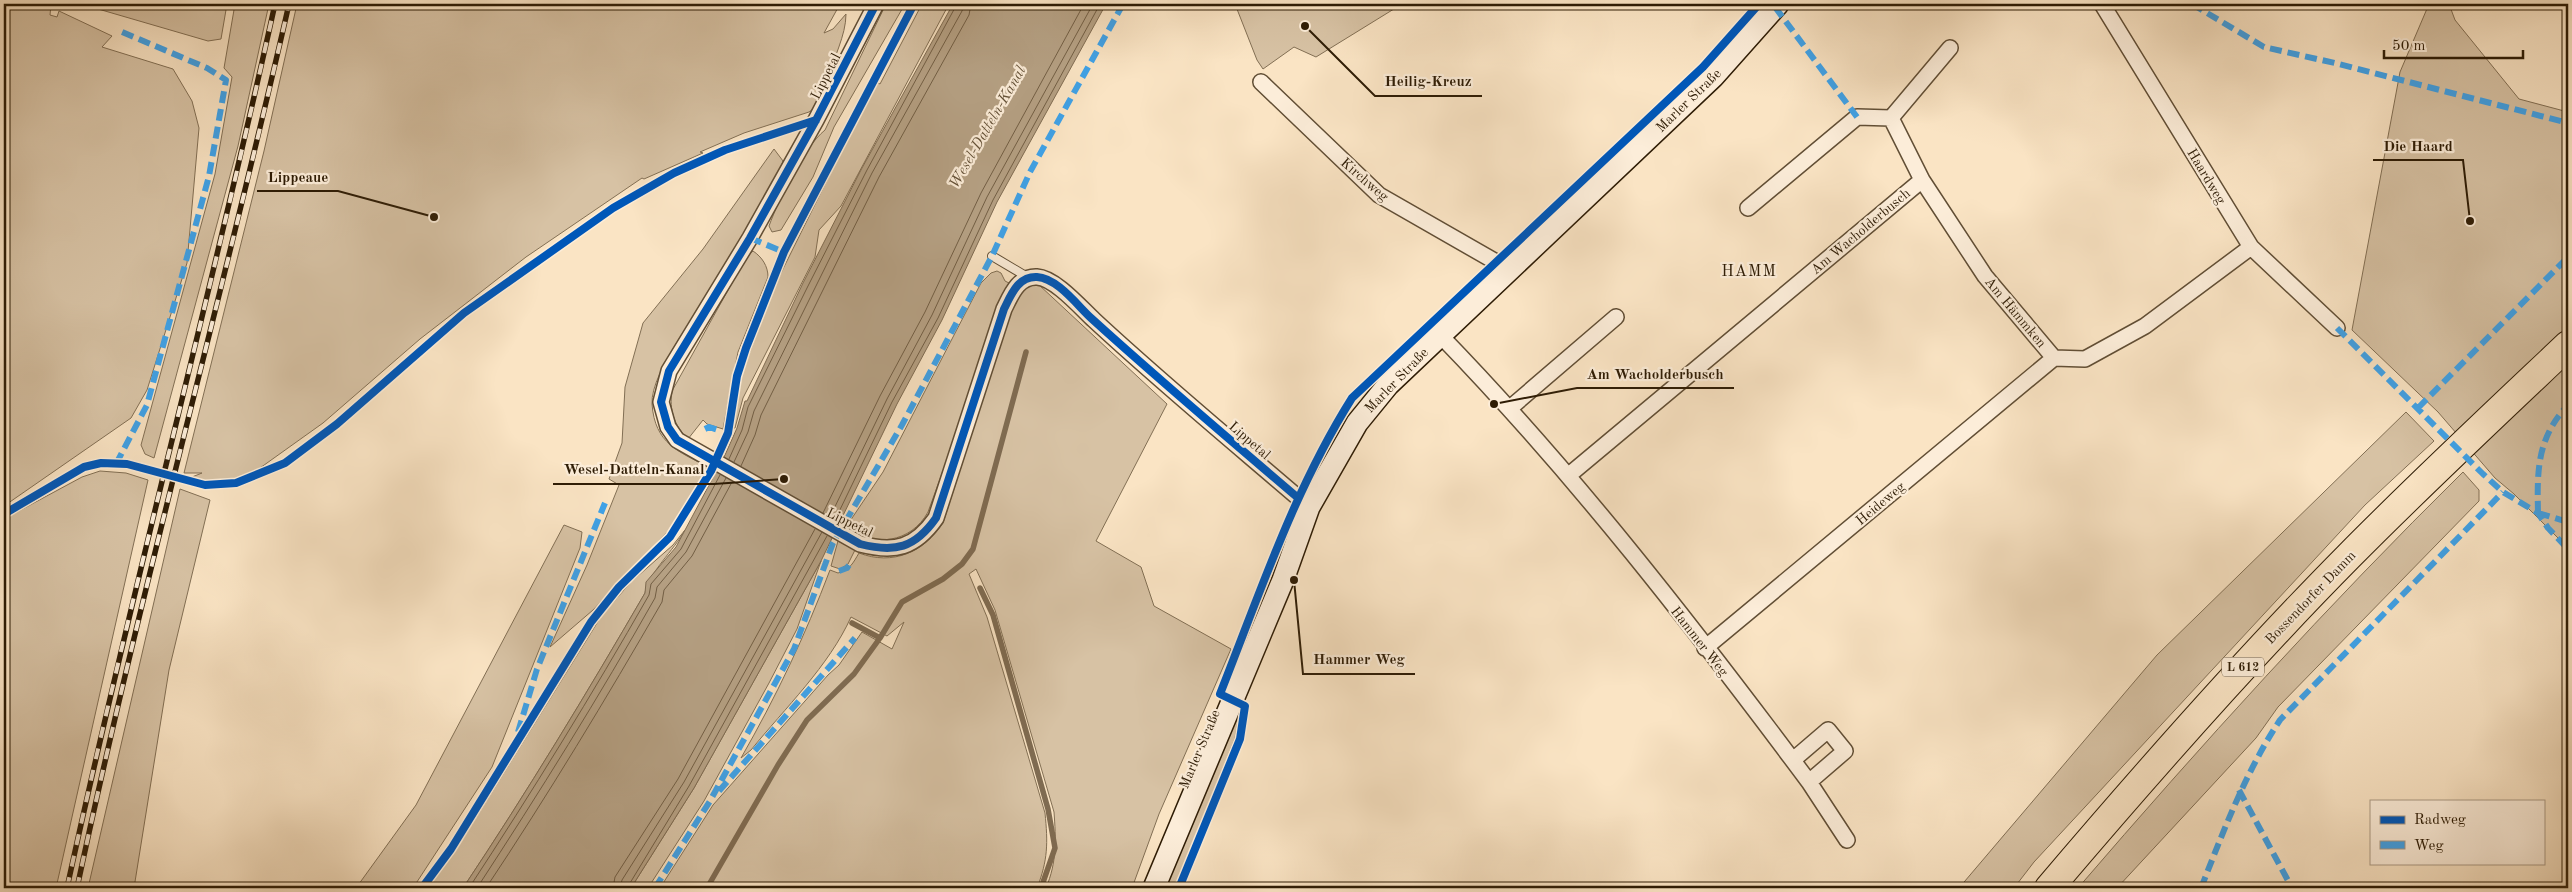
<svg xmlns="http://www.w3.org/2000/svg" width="2572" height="892" font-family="'Old Standard TT',serif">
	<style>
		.green { fill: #d7c2a4; stroke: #826f54 }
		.water { fill: #b5a083; stroke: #7f6b51 }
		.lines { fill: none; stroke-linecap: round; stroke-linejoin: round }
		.shore { stroke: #725e44; stroke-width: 1 }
		.stream { stroke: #7f6b51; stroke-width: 5.5 }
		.lane-casing { stroke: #614e35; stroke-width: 10 }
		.street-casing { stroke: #614e35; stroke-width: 18 }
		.secondary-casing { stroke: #2e1c05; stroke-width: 24 }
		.highway-casing { stroke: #2e1c05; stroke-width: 30 }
		.lane { stroke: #fcedd9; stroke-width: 8 }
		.street { stroke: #fcedd9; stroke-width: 15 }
		.secondary { stroke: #fcedd9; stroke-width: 21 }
		.highway { stroke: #fae4c4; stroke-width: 28 }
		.rail-casing { stroke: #2e1c05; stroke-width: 5.5 }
		.rail { stroke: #fcedd9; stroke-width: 4; stroke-dasharray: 11; stroke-linecap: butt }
		.quiet { stroke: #3ea2e9; stroke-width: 6; stroke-dasharray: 12 6; stroke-linecap: butt }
		.cycleway-casing { stroke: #fcedd9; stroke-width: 11 }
		.cycleway { stroke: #0057b8; stroke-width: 8 }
		.labels { text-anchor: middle; stroke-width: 4.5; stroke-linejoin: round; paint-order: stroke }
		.shield { fill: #fcedd9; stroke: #6c5b45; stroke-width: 1 }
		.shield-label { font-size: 12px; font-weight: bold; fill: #2e1c05 }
		.street-label { font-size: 14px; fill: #2e1c05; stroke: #fcedd9 }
		.water-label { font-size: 15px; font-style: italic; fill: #645137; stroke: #fcedd9 }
		.quarter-label { font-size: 16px; letter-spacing: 1px; fill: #2e1c05; stroke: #fcedd9 }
		.leader { fill: none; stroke: #2e1c05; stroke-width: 2 }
		.callout-dot { fill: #2e1c05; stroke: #fcedd9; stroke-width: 2 }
		.callout-label { font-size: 15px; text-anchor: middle; font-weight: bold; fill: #2e1c05; stroke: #fcedd9; stroke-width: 4.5; stroke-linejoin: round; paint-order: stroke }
	</style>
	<rect width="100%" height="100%" fill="#fae4c4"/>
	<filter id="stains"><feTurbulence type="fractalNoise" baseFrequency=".004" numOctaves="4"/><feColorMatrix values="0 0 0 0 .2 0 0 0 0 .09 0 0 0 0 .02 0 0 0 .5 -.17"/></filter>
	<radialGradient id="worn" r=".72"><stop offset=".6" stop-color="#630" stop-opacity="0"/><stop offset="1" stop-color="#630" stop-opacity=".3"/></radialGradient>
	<!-- green -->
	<path class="green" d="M4 4H51L50 15 57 17 59 11 112 36 102 47 173 69 192 101 199 128 187 263 147 390 131 418 4 506Z
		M81 4H227L221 39 208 41Z
		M235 4H269L238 146 154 458 145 454 141 445 215 174 232 77 224 68Z
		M297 4H840L824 33 833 29 846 14C846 36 833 58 828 80L830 84 819 105 809 112 744 133 700 152 703 153 644 179 642 178 526 257 420 339 323 423 239 483 214 486 187 479 202 473H184L264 151Z
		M886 4H905L834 127 813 177 781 230 772 232 769 226C779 199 803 148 825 130Z
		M922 4H949L841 206 819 230 815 257 743 398 735 428H733L742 372 776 283 851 132 878 83 880 84Z
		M1235 4H1402L1316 57 1294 47 1263 69 1257 60Z
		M2429 4H2449L2455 20 2519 99 2568 112V548L2514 494 2495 478 2438 412 2352 330 2400 72Z
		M774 149 783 161 779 173C760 207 741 241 721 275 704 305 650 371 652 404 655 444 678 451 708 467L673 526 593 610 550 647 587 565 619 485 609 479 622 443 625 387 643 323 703 249Z
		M753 251C762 257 768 266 768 277L738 352 723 429 707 424 703 420 688 439C674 425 669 410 672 391L747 256Z
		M997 271 1001 273 1005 281 1011 284 928 512C911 543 874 548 846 527L883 472 981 283 991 273Z
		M1028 284H1038L1167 404 1096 541 1141 567 1154 606 1231 649 1159 814 1132 888H1046C1057 862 1056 839 1054 812L995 610 976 569 969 574 987 617 1045 813C1048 843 1048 860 1037 888H660L713 805 828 675 839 665 862 632 892 649 904 622 887 636 851 617C829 666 785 708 751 750L741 758C776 697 805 636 830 570L838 573C850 570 853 563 859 553 893 566 924 552 943 523L1010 313 1017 296Z
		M2406 412 2434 441 2365 505 2034 862 2014 888H1959L2157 655Z
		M100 471 126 473 148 480 56 888H4V519L82 477Z
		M2463 472 2479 490V501L2278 707 2256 738 2117 888H2078C2201 745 2328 605 2463 472Z
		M180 489 210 500 169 670 134 888H88Z
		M564 525 582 532 580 548 492 767 413 888H356L416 805Z
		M685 530C675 549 647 575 645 593 587 693 527 792 463 888H428L464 837 602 615 631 582 673 545Z
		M838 541 855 550 848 564 840 569 831 566Z
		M821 561 797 629 769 683 704 801 648 888H631L694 788Z
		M1239 714 1235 738 1175 888H1164L1224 744Z"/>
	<!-- water -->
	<path class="water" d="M953 4H1106L997 202 942 320 897 404 821 561 694 788 631 888H463C527 792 587 693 645 593L646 582 676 547 725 455 737 428 745 401H747L803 283 862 168Z"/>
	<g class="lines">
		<!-- shore -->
		<path class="shore" d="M729 459 742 430 748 407 808 286 867 170 957 4
			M734 462 748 432 754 411 872 173 962 11 964 4
			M741 466 755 435 761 415 879 177 969 15 971 4
			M823 513 880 396 925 312 981 193 1084 4
			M830 517 887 399 932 315 987 197 1093 4
			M835 520 892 402 938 318 993 200 1100 4
			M469 888C532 792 592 695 649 595L651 584 681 549 720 475
			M477 888C539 793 599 697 655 598L657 587 686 552 726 478
			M486 888C548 795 606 699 662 602L664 590 692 556 732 482
			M613 888 615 877 678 779 815 529
			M620 888 622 880 684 782 822 532
			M627 888 689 786 827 536"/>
		<!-- stream -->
		<path class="stream" d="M980 588 993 615 1048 809 1055 848 1041 888
			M852 623 880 638 902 602 943 579 962 564 973 549 1026 352
			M707 888 778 765 807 720 854 674 880 638"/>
		<defs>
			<path id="lane" d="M992 256 1029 278"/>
			<path id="street" d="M876 4 816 120 750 238 669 371 661 402 668 427 677 440 860 544C895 553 915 548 936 518L1004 309C1011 295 1018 276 1037 277 1055 278 1081 308 1094 320 1164 385 1237 445 1309 507
				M2102 4 2251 247 2337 328
				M1950 48 1891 118 1922 180 1985 276 2054 358 2085 359 2145 326 2251 247
				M1261 82 1379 195 1510 270
				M1748 208 1857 117 1891 118
				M1440 335C1575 474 1694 628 1809 782L1845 751 1828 730 1793 760
				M1510 408 1616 317
				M1569 475 1922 180
				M1705 648 2054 358
				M1809 782 1847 840"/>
			<path id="secondary" d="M1154 888 1283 580 1309 507 1357 423 1388 385 1713 77 1778 4"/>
			<path id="highway" d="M2049 888C2145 775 2243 663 2348 557 2419 485 2494 415 2568 345"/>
		</defs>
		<!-- lane casing -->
		<use href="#lane" class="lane-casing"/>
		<!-- street casing -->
		<use href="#street" class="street-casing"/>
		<!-- secondary casing -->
		<use href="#secondary" class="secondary-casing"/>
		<!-- highway casing -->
		<use href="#highway" class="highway-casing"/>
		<!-- lane -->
		<use href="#lane" class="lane"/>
		<!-- street -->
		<use href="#street" class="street"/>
		<!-- secondary -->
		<use href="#secondary" class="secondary"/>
		<!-- highway -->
		<use href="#highway" class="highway"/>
		<defs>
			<path id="rail" d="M67 888C131 592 210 300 275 4
				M77 888C140 592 222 299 289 4"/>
		</defs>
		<!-- rail casing -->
		<use href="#rail" class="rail-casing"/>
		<!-- rail -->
		<use href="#rail" class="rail"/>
		<!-- quiet -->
		<path class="quiet" d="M2192 4 2264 47 2339 64 2568 123
			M1775 7 1857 117
			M750 238 784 252
			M2337 328 2483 474 2503 492 2538 513 2548 528 2568 549
			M2418 408 2568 257
			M705 429 709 427 718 430
			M116 464 147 405 209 176 226 80 207 68 122 32
			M2538 513C2537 470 2537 438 2568 405
			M2538 513 2568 522
			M839 571 847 568 849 565
			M518 732 537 669 605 503
			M2239 790 2292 888
			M719 791 855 638
			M655 888 710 801 794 649 833 543 902 425 992 256 1030 172 1123 4
			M2201 888C2224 830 2245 773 2280 720L2503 492"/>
		<defs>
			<path id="cycleway" d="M876 4 816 120 750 238 669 371 661 402 668 427 677 440 860 544C895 553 915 548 936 518L1004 309C1011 295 1018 276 1037 277 1057 278 1077 305 1091 318 1158 379 1228 438 1297 497
				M4 514 84 467 101 463 127 464 205 485 236 483 285 463 337 424 464 313 613 208 674 173 725 150 816 120
				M422 888 451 849 591 622 619 587 670 537 711 471 728 433 737 376 746 348 784 252 914 4
				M1179 888 1240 739 1245 706 1220 694C1260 593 1294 490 1352 398L1703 67 1759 4"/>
		</defs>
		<!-- cycleway casing -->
		<use href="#cycleway" class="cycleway-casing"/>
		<!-- cycleway -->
		<use href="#cycleway" class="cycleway"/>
	</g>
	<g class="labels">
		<!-- shield labels -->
		<rect class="shield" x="2222" y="657.5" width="42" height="19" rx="4"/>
		<g class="shield-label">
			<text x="2243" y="671">L 612</text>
		</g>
		<!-- street labels -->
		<g class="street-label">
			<text transform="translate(825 76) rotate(-63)" y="5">Lippetal</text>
			<text transform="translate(1688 100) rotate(-44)" y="5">Marler Straße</text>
			<text transform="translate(2207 176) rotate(59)" y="5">Haardweg</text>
			<text transform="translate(1365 179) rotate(41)" y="5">Kirchweg</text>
			<text transform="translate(1860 231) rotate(-40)" y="5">Am Wacholderbusch</text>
			<text transform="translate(2016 312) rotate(50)" y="5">Am Hämmken</text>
			<text transform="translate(1396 380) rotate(-46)" y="5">Marler Straße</text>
			<text transform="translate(1250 440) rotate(41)" y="5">Lippetal</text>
			<text transform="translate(1880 503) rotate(-40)" y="5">Heideweg</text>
			<text transform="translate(850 522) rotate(26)" y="5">Lippetal</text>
			<text transform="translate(2310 597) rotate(-46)" y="5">Bossendorfer Damm</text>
			<text transform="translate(1700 641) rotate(52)" y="5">Hammer Weg</text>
			<text transform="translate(1199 749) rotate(-67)" y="5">Marler Straße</text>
		</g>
		<!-- water labels -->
		<g class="water-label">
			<text transform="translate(987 127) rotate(-60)" y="5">Wesel-Datteln-Kanal</text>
		</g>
		<!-- quarter labels -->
		<g class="quarter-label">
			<text x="1749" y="276">HAMM</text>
		</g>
	</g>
	<!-- callouts -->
	<path class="leader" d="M1305 26L1375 96H1482M2470 221L2463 160H2373M434 217L338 191H257M1494 404L1577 388H1734M784 479L714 484H553M1294 580L1303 674H1415"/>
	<g class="callout-dot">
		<circle cx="1305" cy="26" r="5"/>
		<circle cx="2470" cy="221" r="5"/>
		<circle cx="434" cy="217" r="5"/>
		<circle cx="1494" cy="404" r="5"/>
		<circle cx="784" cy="479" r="5"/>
		<circle cx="1294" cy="580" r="5"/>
	</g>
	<g class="callout-label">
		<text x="1428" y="86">Heilig-Kreuz</text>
		<text x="2418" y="151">Die Haard</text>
		<text x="298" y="182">Lippeaue</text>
		<text x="1655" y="379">Am Wacholderbusch</text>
		<text x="634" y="474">Wesel-Datteln-Kanal</text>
		<text x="1359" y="664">Hammer Weg</text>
	</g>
	<!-- margin -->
	<rect width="2572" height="892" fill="none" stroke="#fae4c4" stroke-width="20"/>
	<rect x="5" y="5" width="2562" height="882" fill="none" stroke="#2e1c05" stroke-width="2.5"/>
	<rect x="10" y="10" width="2552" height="872" fill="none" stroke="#2e1c05"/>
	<!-- legend -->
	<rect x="2370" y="800" width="175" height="65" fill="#fcedd9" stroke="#aa9984"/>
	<rect x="2380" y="816" width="25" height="8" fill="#0057b8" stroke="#aa9984"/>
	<text x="2414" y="824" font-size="15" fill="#2e1c05">Radweg</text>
	<rect x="2380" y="841" width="25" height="8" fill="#3ea2e9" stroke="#aa9984"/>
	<text x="2414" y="850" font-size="15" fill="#2e1c05">Weg</text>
	<!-- scale -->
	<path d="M2384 50v8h139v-8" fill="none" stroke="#2e1c05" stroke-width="2.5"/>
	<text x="2392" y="50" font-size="15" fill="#2e1c05" stroke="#fcedd9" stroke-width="4" paint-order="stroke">50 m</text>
	<rect width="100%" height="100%" filter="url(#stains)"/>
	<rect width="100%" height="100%" fill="url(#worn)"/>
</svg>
